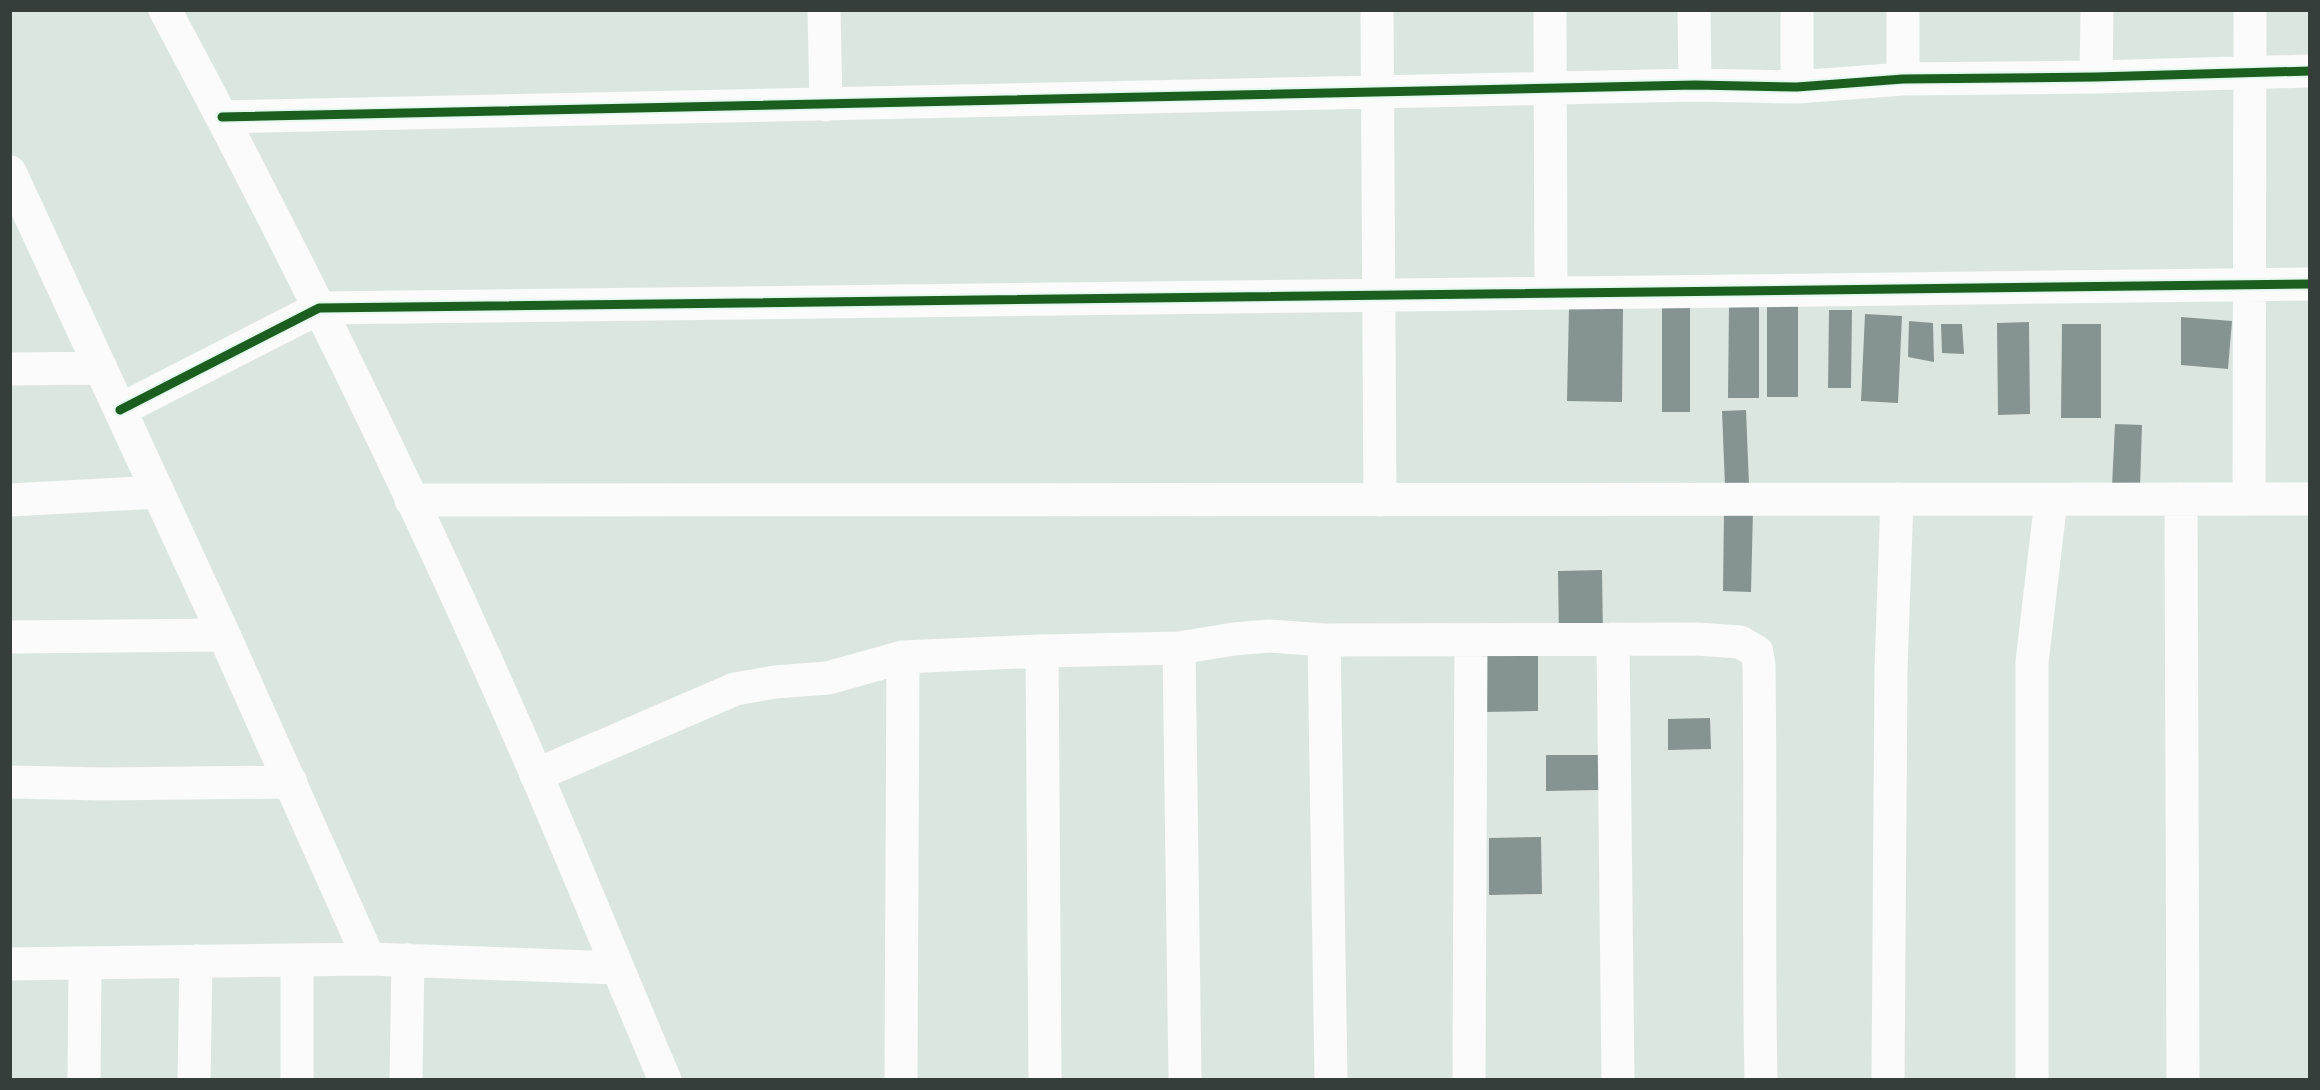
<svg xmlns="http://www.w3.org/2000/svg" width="2320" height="1090" font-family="'Archivo Narrow',sans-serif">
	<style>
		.building { fill: #869491 }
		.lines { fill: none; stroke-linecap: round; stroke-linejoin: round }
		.minor { stroke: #fafbfa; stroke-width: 33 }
		.cycleway-casing { stroke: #e5f8ef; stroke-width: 13 }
		.cycleway { stroke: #1b5e20; stroke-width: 9 }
	</style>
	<rect width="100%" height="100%" fill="#dce6e1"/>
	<!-- building -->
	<path class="building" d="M1729 305 1759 306V398H1728Z
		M1767 305H1798V397H1767Z
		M1569 307 1623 308 1622 402 1567 401Z
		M1662 307H1690V412H1662Z
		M1829 310H1852L1851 388H1828Z
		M1865 314 1902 316 1898 403 1861 401Z
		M2181 317 2232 321 2228 369 2181 365Z
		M1909 321 1933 323 1934 362 1908 357Z
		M2029 322 2030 414 1998 415 1997 323Z
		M1941 324H1962L1964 354 1942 353Z
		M2062 324H2101V418H2061Z
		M1746 410 1749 485 1725 486 1722 411Z
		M2115 424 2142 425 2140 487 2112 486Z
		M1724 510H1753L1751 592 1723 591Z
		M1602 570 1603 638 1559 639 1558 571Z
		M1482 647H1538V711L1483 712Z
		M1710 718 1711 749 1668 750V719Z
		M1546 755H1599V790L1546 791Z
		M1541 837 1542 894 1489 895V838Z"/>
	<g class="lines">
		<!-- minor -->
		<path class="minor" d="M165 10C291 245 410 486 517 730 568 846 615 963 665 1080
			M824 10 826 105
			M1377 10 1380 500
			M1550 10 1551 293
			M1694 10 1695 85
			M2096 77 2097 10
			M1903 79V10
			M1797 87V10
			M222 117 1695 85 1797 87 1903 79 2096 77 2310 71
			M10 172 224 635 369 959
			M10 369 101 368
			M120 410 319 308 2310 284
			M2181 499 2183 1080
			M2249 499 2250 10
			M10 500 158 492
			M411 500 2310 499
			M10 637 224 635
			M1613 639 1618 1080
			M1324 640 1331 1080
			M1179 648 1185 1080
			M1042 651 1045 1080
			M536 775 735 689 775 682 828 678 903 657 1042 651 1179 648 1234 639 1269 636 1324 640 1696 639 1740 642 1757 652 1759 665C1761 803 1758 941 1761 1080
			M10 782 103 784 291 782
			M10 964 369 959 617 968
			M84 1080 85 963
			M194 1080 196 961
			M297 1080V960
			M406 1080 408 960
			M901 1080 903 657
			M1469 1080 1471 640
			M1888 1080 1891 669 1897 499
			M2032 1080V662L2051 500"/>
		<defs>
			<path id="cycleway" d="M222 117 1695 85 1797 87 1903 79 2096 77 2310 71
				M120 410 319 308 2310 284"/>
		</defs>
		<!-- cycleway casing -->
		<use href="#cycleway" class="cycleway-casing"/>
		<!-- cycleway -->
		<use href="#cycleway" class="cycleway"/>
	</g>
	<!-- border -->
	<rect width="2320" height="1090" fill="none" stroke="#363e3b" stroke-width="24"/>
</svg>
